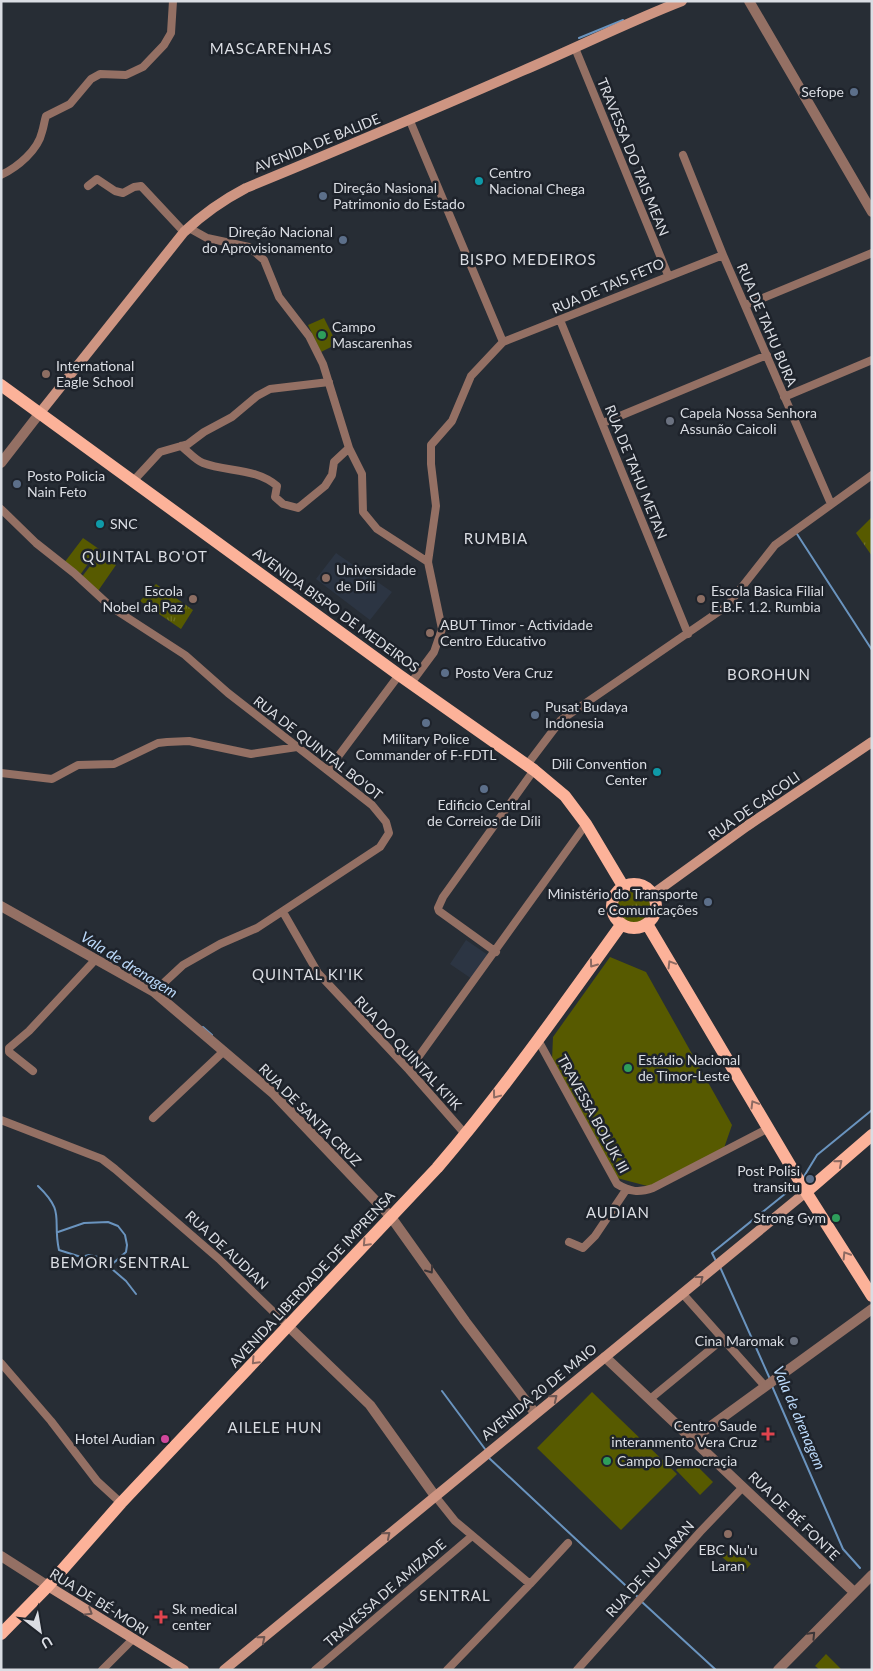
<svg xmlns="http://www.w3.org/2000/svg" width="873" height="1671" font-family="Lato,sans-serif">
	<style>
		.built { fill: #2c3543 }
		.grass { fill: url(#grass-tufts) }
		.pitch { fill: #575a00 }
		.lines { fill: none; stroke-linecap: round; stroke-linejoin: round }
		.stream { stroke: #6a94bf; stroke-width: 2 }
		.minor { stroke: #947064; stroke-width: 8 }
		.tertiary { stroke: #947064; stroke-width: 10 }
		.secondary { stroke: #ce9582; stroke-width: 10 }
		.primary { stroke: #fcb299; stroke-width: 12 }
		.oneway { stroke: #8d6a62 }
		.oneway2 { stroke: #3c3639 }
		.oneway3 { stroke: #6d5652 }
		.service-dot { fill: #5c6f8a; stroke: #1e232b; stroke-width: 2 }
		.culture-dot { fill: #0f9aa8; stroke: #1e232b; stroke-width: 2 }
		.leisure-dot { fill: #2e9e5b; stroke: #1e232b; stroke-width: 2 }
		.education-dot { fill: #8d6e63; stroke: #1e232b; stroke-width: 2 }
		.worship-dot { fill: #6b7280; stroke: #1e232b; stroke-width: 2 }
		.health-dot { fill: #e0444e; stroke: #1e232b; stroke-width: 2 }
		.hotel-dot { fill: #d1479c; stroke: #1e232b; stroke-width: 2 }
		.labels { text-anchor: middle; stroke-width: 5; stroke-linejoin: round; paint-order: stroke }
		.poi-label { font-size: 14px; fill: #dadde3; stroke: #1e232b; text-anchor: start }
		.street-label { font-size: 14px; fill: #dadde3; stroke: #1e232b }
		.neighbourhood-label { font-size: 15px; letter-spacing: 1px; fill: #dadde3; stroke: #1e232b }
		.water-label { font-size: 15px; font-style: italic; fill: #bbd9fa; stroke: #1e232b }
	</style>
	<defs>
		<pattern id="grass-tufts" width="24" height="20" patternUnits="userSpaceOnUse" patternTransform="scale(1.25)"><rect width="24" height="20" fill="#575a00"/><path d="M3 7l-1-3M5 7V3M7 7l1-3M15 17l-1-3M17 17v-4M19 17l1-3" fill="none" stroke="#6f7125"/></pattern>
	</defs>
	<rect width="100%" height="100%" fill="#272d35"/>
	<!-- built -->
	<path class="built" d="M336 553 392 592 370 620 316 579Z
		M466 940 488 955 472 979 450 964Z"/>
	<!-- grass -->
	<path class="grass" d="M872 517V556L856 533Z
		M156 584 193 610 181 629 140 601Z
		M614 905a18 18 0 1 1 36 0a18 18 0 1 1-36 0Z"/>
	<!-- pitch -->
	<path class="pitch" d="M324 318 337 344 321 352 308 325Z
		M83 538 99 549 80 575 64 563Z
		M100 553 116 565 98 591 81 578Z
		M610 957 646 972 732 1125 723 1151 651 1187 617 1178 552 1060 553 1037Z
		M592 1392 677 1474 621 1530 537 1448Z
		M689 1458 713 1482 700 1495 676 1470Z
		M732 1546 751 1564 742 1574 722 1557Z
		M826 1654 842 1670H820L815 1666Z"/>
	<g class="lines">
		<!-- stream -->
		<path class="stream" d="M579 38 623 20
			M797 534 872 650
			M203 1027 212 1035
			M803 1178 817 1155 872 1110
			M38 1186C66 1213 52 1218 59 1250L81 1257 89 1255 98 1257 126 1281 136 1294
			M58 1232 84 1223 108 1222 118 1226 125 1235 127 1245 126 1252 110 1266
			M716 1261 712 1253 796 1185
			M720 1267 770 1379
			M772 1386 843 1549 860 1568
			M442 1391 485 1449
			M489 1458 639 1598
			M642 1602 716 1670"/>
		<!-- minor -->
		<path class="minor" d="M575 48 668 275
			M410 121 503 342 471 376 452 421 431 445V464L436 506 428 562 442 629 434 652 411 683
			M683 155 723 255 831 504
			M1 175C18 167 38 150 42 132 44 126 44 122 46 116L70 104 91 79 100 74 126 75 143 67 164 45 171 33 173 1
			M88 186 97 179 115 191 123 193 134 187 141 186 184 232
			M189 228 207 238 249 247 264 260 279 297 309 336 323 364 349 448 362 474 363 512 377 529 428 562
			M746 305 872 253
			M560 320 688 634
			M503 342 723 255
			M784 397 872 360
			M603 423 767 355
			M181 446C188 451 195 460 203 463 227 472 257 468 277 486L275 497 283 504 298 508 325 486 332 475 334 462 349 448
			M136 478 160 452 188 444 204 432 232 417 257 396 270 389 329 382
			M1 509 36 543 74 573 111 607 185 655 228 693 372 805 386 822 389 833 380 847 257 928 220 944 183 965 154 992
			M527 765 561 720 727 606 775 545 872 475
			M328 770 399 675
			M1 773 52 779 78 765 114 764 158 743 167 742 189 741 251 754 297 747
			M283 912 318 973 409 1070 466 1135
			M496 952 439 911 438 908 443 897 534 770
			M538 1040 617 1184C630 1192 639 1193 653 1188L769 1128
			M409 1070 586 824
			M33 1071 9 1052V1048L29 1031 96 959
			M153 1118 224 1051
			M1 1120 102 1159 115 1169 219 1259 288 1326
			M569 1242 583 1248 595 1236 626 1190
			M682 1293 764 1385
			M1 1363 51 1421 97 1481 121 1503
			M650 1399 723 1339
			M435 1496 455 1521 530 1584 447 1670
			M530 1584 568 1543
			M102 1670 133 1639
			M315 1670 472 1536
			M577 1670 700 1532 743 1487"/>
		<!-- tertiary -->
		<path class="tertiary" d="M749 1 872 212
			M1 463 39 414
			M1 906 154 992 274 1094 391 1217 465 1321 535 1413
			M288 1326 370 1405 435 1496
			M605 1357 854 1592
			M693 1439 872 1309
			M1 1556 48 1586
			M778 1670 872 1575"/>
		<!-- secondary -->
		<path class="secondary" d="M39 414 184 232C203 214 223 200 246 188 338 150 431 111 522 71 576 48 628 22 682 1
			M653 894 747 826 872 742
			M48 1586 184 1670
			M224 1670 806 1192"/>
		<!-- primary -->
		<path class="primary" d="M1 385 399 675 534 770 565 796 586 824 623 886
			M612 906a22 22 0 1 1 44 0a22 22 0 1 1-44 0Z
			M647 924 806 1192 872 1296
			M806 1192 872 1135
			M1 1634 48 1586 121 1503 437 1168C503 1091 562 1007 621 925"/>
	</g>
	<!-- one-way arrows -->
	<defs><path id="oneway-chevron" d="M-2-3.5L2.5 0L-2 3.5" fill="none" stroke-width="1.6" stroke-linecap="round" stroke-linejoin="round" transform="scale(1.25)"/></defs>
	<g class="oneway">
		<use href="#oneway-chevron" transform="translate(593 964) rotate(126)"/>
		<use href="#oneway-chevron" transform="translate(671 964) rotate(-121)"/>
		<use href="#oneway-chevron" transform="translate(496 1095) rotate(127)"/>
		<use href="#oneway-chevron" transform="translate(754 1104) rotate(-121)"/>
		<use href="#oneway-chevron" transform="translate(839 1163) rotate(-40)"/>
		<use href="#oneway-chevron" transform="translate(366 1243) rotate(133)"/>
		<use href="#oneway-chevron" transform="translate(846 1255) rotate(-122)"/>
		<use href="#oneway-chevron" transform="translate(255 1361) rotate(133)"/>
	</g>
	<g class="oneway2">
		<use href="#oneway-chevron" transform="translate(430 1270) rotate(55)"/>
		<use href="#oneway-chevron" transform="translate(812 1635) rotate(-46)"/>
	</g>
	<g class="oneway3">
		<use href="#oneway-chevron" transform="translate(700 1279) rotate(-38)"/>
		<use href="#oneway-chevron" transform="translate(554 1398) rotate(-39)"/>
		<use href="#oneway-chevron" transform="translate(387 1535) rotate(-40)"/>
		<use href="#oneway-chevron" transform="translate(89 1612) rotate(32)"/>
		<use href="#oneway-chevron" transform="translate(262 1639) rotate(-40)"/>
	</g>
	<!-- markers -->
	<g class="service-dot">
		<circle cx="854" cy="92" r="5"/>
		<circle cx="323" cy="196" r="5"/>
		<circle cx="343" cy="240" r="5"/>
		<circle cx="17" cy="484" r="5"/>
		<circle cx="445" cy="673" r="5"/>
		<circle cx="535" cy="715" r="5"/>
		<circle cx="426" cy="723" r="5"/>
		<circle cx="484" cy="789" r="5"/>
		<circle cx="708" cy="902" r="5"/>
		<circle cx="810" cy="1179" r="5"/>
	</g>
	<g class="culture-dot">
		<circle cx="479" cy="181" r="5"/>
		<circle cx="100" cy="524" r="5"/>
		<circle cx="657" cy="772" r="5"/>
	</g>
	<g class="leisure-dot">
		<circle cx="322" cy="335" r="5"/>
		<circle cx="628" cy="1068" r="5"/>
		<circle cx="836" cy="1218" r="5"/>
		<circle cx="607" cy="1461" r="5"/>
	</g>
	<g class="education-dot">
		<circle cx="46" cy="374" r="5"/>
		<circle cx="326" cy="578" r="5"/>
		<circle cx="193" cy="599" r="5"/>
		<circle cx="701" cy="599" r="5"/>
		<circle cx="430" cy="633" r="5"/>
		<circle cx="728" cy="1534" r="5"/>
	</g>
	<g class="worship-dot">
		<circle cx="670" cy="421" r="5"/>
		<circle cx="794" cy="1341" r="5"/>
	</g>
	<g class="health-dot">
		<path d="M765.5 1426.5h5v5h5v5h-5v5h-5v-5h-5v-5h5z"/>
		<path d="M158.5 1609.5h5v5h5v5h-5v5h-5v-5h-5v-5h5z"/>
	</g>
	<circle class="hotel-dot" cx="165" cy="1439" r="5"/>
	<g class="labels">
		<!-- poi labels -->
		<g class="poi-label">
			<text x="844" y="97" text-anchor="end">Sefope</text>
			<text x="489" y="178">Centro<tspan x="489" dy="16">Nacional Chega</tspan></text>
			<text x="333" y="193">Direção Nasional<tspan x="333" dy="16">Patrimonio do Estado</tspan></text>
			<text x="333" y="237" text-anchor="end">Direção Nacional<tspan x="333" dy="16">do Aprovisionamento</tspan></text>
			<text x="332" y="332">Campo<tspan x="332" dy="16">Mascarenhas</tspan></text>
			<text x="56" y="371">International<tspan x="56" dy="16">Eagle School</tspan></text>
			<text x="680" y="418">Capela Nossa Senhora<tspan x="680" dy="16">Assunão Caicoli</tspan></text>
			<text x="27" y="481">Posto Policia<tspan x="27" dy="16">Nain Feto</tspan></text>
			<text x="110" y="529">SNC</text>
			<text x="336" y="575">Universidade<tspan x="336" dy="16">de Díli</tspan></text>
			<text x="183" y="596" text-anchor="end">Escola<tspan x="183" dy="16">Nobel da Paz</tspan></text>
			<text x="711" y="596">Escola Basica Filial<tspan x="711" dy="16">E.B.F. 1.2. Rumbia</tspan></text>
			<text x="440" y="630">ABUT Timor - Actividade<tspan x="440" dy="16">Centro Educativo</tspan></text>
			<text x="455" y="678">Posto Vera Cruz</text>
			<text x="545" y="712">Pusat Budaya<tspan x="545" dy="16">Indonesia</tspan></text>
			<text x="426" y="744" text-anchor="middle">Military Police<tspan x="426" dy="16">Commander of F-FDTL</tspan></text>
			<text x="647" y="769" text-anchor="end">Dili Convention<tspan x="647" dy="16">Center</tspan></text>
			<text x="484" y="810" text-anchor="middle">Edificio Central<tspan x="484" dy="16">de Correios de Díli</tspan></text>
			<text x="698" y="899" text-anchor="end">Ministério do Transporte<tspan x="698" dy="16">e Comunicações</tspan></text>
			<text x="638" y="1065">Estádio Nacional<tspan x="638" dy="16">de Timor-Leste</tspan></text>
			<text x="800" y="1176" text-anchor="end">Post Polisi<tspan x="800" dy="16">transitu</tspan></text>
			<text x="826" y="1223" text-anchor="end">Strong Gym</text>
			<text x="784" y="1346" text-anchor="end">Cina Maromak</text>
			<text x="757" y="1431" text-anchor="end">Centro Saude<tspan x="757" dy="16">interanmento Vera Cruz</tspan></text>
			<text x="155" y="1444" text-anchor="end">Hotel Audian</text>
			<text x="617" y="1466">Campo Democraçia</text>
			<text x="728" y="1555" text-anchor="middle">EBC Nu'u<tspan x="728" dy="16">Laran</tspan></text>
			<text x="172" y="1614">Sk medical<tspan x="172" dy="16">center</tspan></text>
		</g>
		<!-- street labels -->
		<g class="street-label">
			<text transform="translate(317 143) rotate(-22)" y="5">AVENIDA DE BALIDE</text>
			<text transform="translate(633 157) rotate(68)" y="5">TRAVESSA DO TAIS MEAN</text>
			<text transform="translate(608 286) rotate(-23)" y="5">RUA DE TAIS FETO</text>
			<text transform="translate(767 325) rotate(67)" y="5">RUA DE TAHU BURA</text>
			<text transform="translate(636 472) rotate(68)" y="5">RUA DE TAHU METAN</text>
			<text transform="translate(336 610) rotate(36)" y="5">AVENIDA BISPO DE MEDEIROS</text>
			<text transform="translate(318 748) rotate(38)" y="5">RUA DE QUINTAL BO'OT</text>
			<text transform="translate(754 806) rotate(-35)" y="5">RUA DE CAICOLI</text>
			<text transform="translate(408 1053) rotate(47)" y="5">RUA DO QUINTAL KI'IK</text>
			<text transform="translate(593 1114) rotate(61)" y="5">TRAVESSA BOLUK III</text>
			<text transform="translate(310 1115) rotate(45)" y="5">RUA DE SANTA CRUZ</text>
			<text transform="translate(227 1250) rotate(43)" y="5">RUA DE AUDIAN</text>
			<text transform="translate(312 1279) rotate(-47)" y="5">AVENIDA LIBERDADE DE IMPRENSA</text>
			<text transform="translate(539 1392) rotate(-39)" y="5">AVENIDA 20 DE MAIO</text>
			<text transform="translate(794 1516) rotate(44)" y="5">RUA DE BÉ FONTE</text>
			<text transform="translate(650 1569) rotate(-48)" y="5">RUA DE NU LARAN</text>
			<text transform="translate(385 1593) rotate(-41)" y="5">TRAVESSA DE AMIZADE</text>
			<text transform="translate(99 1602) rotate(32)" y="5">RUA DE BÉ-MORI</text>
		</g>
		<!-- neighbourhood labels -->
		<g class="neighbourhood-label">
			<text x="271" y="54">MASCARENHAS</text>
			<text x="528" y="265">BISPO MEDEIROS</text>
			<text x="496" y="544">RUMBIA</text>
			<text x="145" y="562">QUINTAL BO'OT</text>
			<text x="769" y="680">BOROHUN</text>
			<text x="308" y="980">QUINTAL KI'IK</text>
			<text x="618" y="1218">AUDIAN</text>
			<text x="120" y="1268">BEMORI SENTRAL</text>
			<text x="275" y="1433">AILELE HUN</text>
			<text x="455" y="1601">SENTRAL</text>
		</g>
		<!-- water labels -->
		<g class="water-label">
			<text transform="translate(129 965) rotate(32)" y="5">Vala de drenagem</text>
			<text transform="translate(799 1418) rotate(67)" y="5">Vala de drenagem</text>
		</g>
	</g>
	<!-- border -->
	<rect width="873" height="1671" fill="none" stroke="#dadde3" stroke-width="5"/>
	<!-- north arrow -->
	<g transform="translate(40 1631) rotate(149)" stroke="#1e232b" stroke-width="4" paint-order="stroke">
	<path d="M0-4L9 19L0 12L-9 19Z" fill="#dadde3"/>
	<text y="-8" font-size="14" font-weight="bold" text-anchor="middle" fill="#dadde3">U</text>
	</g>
</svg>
